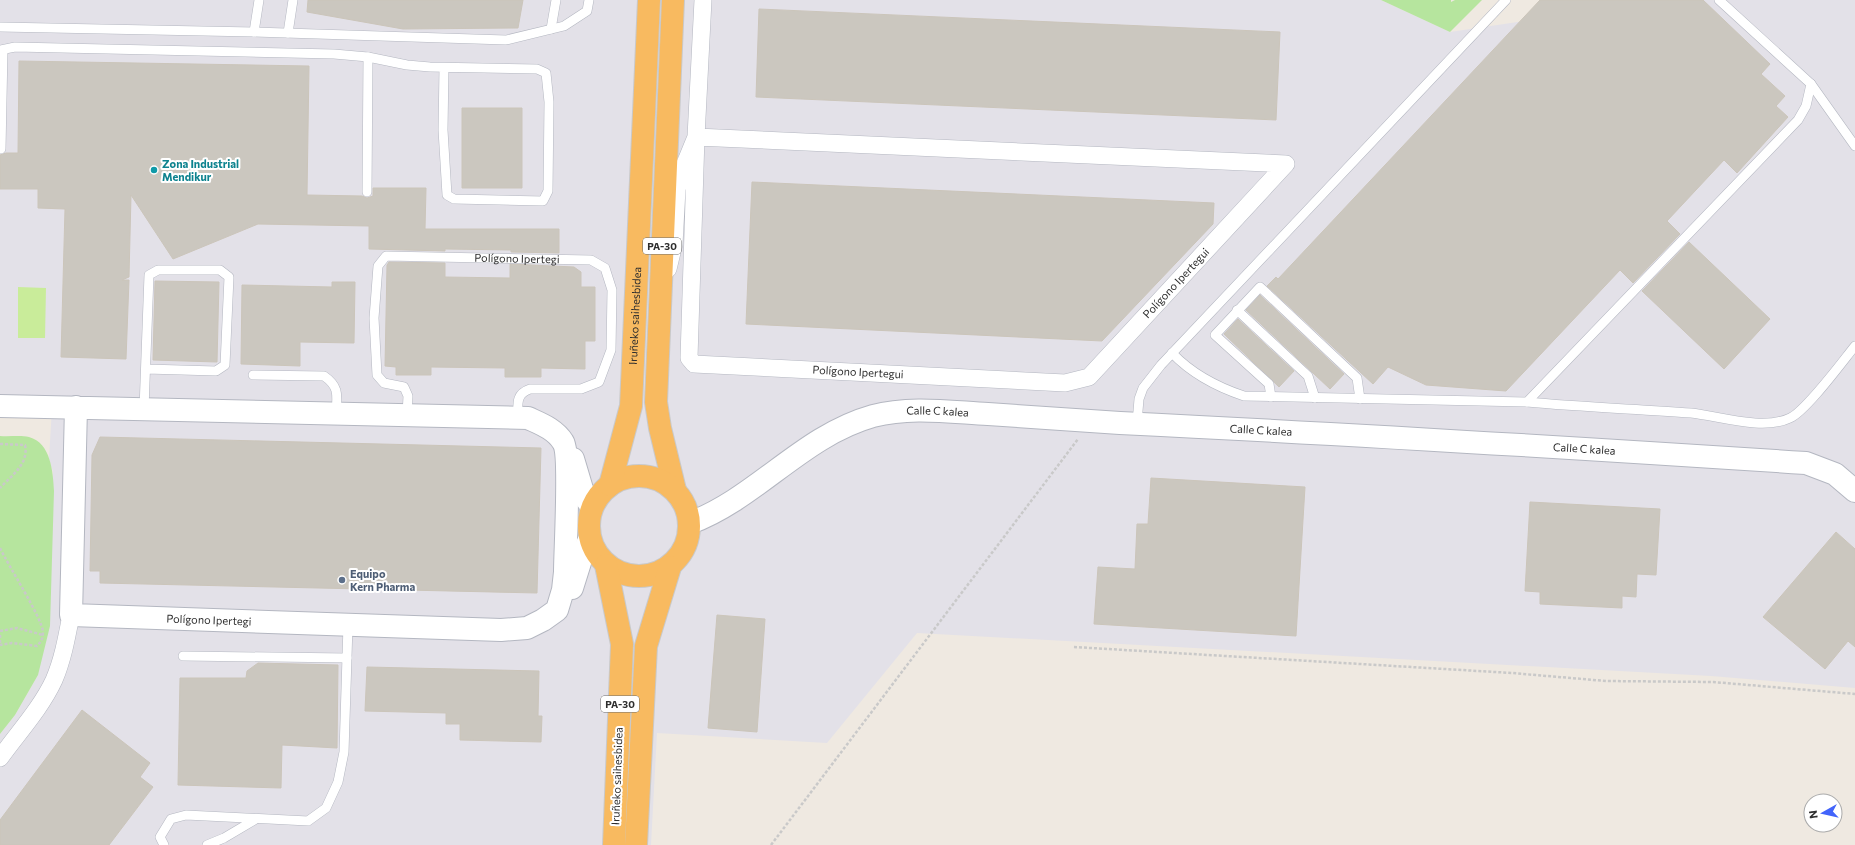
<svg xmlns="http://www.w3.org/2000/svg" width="1855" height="845" font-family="Commissioner,sans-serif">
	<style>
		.industrial { fill: #e3e1e8 }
		.green { fill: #b6e59e }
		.pitch { fill: #c9ec9a }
		.building { fill: #cbc7bf; stroke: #cbc5ba }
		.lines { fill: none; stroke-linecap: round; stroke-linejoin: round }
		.service-casing { stroke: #b4b7c1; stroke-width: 10 }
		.minor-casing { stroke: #b4b7c1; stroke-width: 18 }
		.tertiary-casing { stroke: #b4b7c1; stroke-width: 24 }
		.trunk-casing { stroke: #c9c9c9; stroke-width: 24 }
		.path { stroke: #c9c9c9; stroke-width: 2.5; stroke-dasharray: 3 2; stroke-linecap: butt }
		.service { stroke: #fff; stroke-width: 9 }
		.minor { stroke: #fff; stroke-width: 17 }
		.tertiary { stroke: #fff; stroke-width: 22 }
		.trunk { stroke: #f8ba60; stroke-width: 22 }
		.culture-dot { fill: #0f9aa8; stroke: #fff; stroke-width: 1.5 }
		.service-dot { fill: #5c6f8a; stroke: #fff; stroke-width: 1.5 }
		.labels { text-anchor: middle; stroke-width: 4; stroke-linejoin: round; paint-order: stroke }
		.shield { fill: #fff; stroke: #6d6d6d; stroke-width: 1 }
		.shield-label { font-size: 10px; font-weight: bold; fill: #2e2e2e }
		.culture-label { font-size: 11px; font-weight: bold; fill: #0d838f; stroke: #fff; text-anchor: start }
		.street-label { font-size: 11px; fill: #2e2e2e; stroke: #fff }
		.service-label { font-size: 11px; font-weight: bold; fill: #4e5e75; stroke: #fff; text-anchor: start }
	</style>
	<rect width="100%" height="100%" fill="#efe9e1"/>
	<!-- industrial -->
	<path class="industrial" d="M0 0H1381L1450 32 1666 0H1855V688L1711 676 917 633 827 743 657 733 651 845H0V734L15 715 38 675 53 472 49 459 52 408 0 406Z"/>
	<!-- green -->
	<path class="green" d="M1381 0H1451V2L1455 0H1482L1450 32Z
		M0 436C9 437 20 435 29 437 51 443 53 472 54 491L50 626 38 675 15 715 0 734Z"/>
	<!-- pitch -->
	<path class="pitch" d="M18 287 46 288 45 338H18Z"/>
	<!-- building -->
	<path class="building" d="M308 0H523L518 28 403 29 307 12Z
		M1540 0H1703L1770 64 1761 74 1785 96 1776 106 1788 117 1737 173 1724 160 1667 221 1680 234 1633 283 1620 270 1506 391 1426 385 1388 367 1373 384 1267 286 1276 277 1278 279Z
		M759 9 1280 32 1276 120 756 97Z
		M19 61 309 66 307 195 362 196 367 198 373 196V188H426L425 229H559V253L511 252V250L445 249V251L369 249V226L258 224 173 259 131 195 129 277 122 280H129L126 359 61 357 65 209 38 208V189H0V155L6 153H18Z
		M462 108H522V188H462Z
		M752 182 1214 203 1213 224 1102 341 746 324Z
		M1689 242 1770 319 1724 369 1642 291Z
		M389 262 445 263V277L510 278V264L574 267 581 272V287H595V341H585V369L541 368V377H505V368L431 367V375H396V367L385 366 387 265Z
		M155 281 219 282 217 362 153 360Z
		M332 282H355L354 343 300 342V366L241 364 242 285 332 287Z
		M1260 295 1344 374 1330 389 1246 310Z
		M1238 319 1294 371 1279 387 1224 334Z
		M100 437 541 448 537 593 100 583V571H90L92 455Z
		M1151 478 1305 487 1296 636 1094 624 1098 567 1135 569 1137 524H1148Z
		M1530 502 1660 509 1656 575 1637 574 1636 597 1622 596V608L1540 604V592L1525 591Z
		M1836 532 1855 549V647L1848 641 1825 669 1763 617Z
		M717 615 765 619 757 732 708 728Z
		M258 663 338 665 337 748 282 745 281 788 178 785 180 678H246L247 671Z
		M367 667 539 671 538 716H542L541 742 460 740V724H446V713L365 711Z
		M82 710 150 763 140 777 153 787 109 845H0V820Z"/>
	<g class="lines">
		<defs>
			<g id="service">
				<path d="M0 27 254 32 506 40 564 26 587 11 589 0"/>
				<path d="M551 29 556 0"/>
				<path d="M254 32 259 0"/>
				<path d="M288 33 293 0"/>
				<path d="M0 50 15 47 334 54 368 57 407 65 430 67 537 69 546 73 549 102 548 191 543 201 454 199 447 195 443 130 444 68"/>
				<path d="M1811 84 1855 146"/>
				<path d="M1 149 3 50"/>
				<path d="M367 192 368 57"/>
				<path d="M1237 310 1308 376 1315 398"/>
				<path d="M1172 353C1192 374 1217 387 1244 396L1527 402 1798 120 1806 106 1811 84 1719 0"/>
				<path d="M253 375 324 376C340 387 337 396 336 414"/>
				<path d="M1271 397 1269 384 1215 335 1260 287 1357 378 1360 399"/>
				<path d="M1527 402C1581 407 1636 409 1691 413 1719 416 1763 431 1790 418 1806 411 1842 362 1855 346"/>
				<path d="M144 409 149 275 158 270H220L229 277 225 365 216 371 146 369"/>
				<path id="s1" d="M407 415 408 396 404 387 384 383 377 375 374 318 378 266 386 256 591 260 605 268 612 290 611 350 599 382 581 389H530C515 394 518 405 518 418"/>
				<path d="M1137 423 1139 399 1143 388 1161 365 1506 0"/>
				<path d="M183 656 347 658"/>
				<path d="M164 845 160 837 171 819 186 815 308 821 326 808 338 782 344 752 348 625"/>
				<path d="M207 845 224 838 256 819"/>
			</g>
			<path id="minor" d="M696 137 1286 164 1089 377 1065 383 694 364 689 358Z
				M668 269 674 244 677 189 682 171 696 137 703 0
				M0 758C18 733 41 708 54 680 63 659 67 636 71 615"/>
			<g id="tertiary">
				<path d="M0 406 528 418C541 424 555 429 563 442 571 454 565 551 565 572L563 590 557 610 543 620 527 628 501 630 71 615 76 407"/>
				<path d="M573 459 584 496 592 507"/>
				<path id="s2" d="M690 523C757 498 802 436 873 416 910 406 950 412 988 414 1032 417 1076 420 1120 423 1349 434 1577 448 1806 463L1835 474 1855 491"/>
				<path d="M572 588 583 553 590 538"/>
			</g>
			<g id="trunk">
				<path d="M673 0 656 402 660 428 675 490"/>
				<circle cx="639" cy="526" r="50"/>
				<path id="s3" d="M610 485 631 406 649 0"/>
				<path d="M606 565 622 644 614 845"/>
				<path d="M636 845 646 646 670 567"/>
			</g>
		</defs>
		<!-- service casing -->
		<use href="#service" class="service-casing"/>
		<!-- minor casing -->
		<use href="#minor" class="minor-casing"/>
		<!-- tertiary casing -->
		<use href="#tertiary" class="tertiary-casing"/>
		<!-- trunk casing -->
		<use href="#trunk" class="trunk-casing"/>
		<!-- path -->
		<path class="path" d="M0 444 25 445C29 464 12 475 0 488
			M0 548C8 565 42 618 43 632 43 638 41 642 37 646L12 643 0 645
			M0 631 17 628 43 635
			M0 635V645
			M1074 647 1512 673 1606 681 1713 682 1855 694
			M771 845 1078 439"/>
		<!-- service -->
		<use href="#service" class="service"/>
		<!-- minor -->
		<use href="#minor" class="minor"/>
		<!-- tertiary -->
		<use href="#tertiary" class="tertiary"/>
		<!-- trunk -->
		<use href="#trunk" class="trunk"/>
	</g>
	<!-- markers -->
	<circle class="culture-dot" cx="154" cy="170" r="4"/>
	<circle class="service-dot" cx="342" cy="580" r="4"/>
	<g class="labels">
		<!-- shield labels -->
		<g class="shield">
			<rect x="643" y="238" width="38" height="16" rx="3"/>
			<rect x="601" y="696" width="38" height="16" rx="3"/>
		</g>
		<g class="shield-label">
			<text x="662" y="250">PA-30</text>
			<text x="620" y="708">PA-30</text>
		</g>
		<!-- culture labels -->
		<g class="culture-label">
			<text x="162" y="168">Zona Industrial<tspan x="162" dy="13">Mendikur</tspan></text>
		</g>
		<!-- street labels -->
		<g class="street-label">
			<text dy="4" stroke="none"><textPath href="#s1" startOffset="313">Polígono Ipertegi</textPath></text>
			<text transform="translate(1176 283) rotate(-47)" y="4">Polígono Ipertegui</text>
			<text dy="4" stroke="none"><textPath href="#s3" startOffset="172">Iruñeko saihesbidea</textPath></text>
			<text transform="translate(858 372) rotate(3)" y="4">Polígono Ipertegui</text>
			<text dy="4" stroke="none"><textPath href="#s2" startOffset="278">Calle C kalea</textPath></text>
			<text dy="4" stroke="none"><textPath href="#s2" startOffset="602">Calle C kalea</textPath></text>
			<text dy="4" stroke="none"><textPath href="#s2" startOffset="926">Calle C kalea</textPath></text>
			<text transform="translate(209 620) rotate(2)" y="4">Polígono Ipertegi</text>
			<text transform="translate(617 776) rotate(-88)" y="4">Iruñeko saihesbidea</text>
		</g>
		<!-- service labels -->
		<g class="service-label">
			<text x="350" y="578">Equipo<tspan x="350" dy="13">Kern Pharma</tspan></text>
		</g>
	</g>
	<!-- north arrow -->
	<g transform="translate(1823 813) rotate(262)"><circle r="19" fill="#ffffff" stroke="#ababab"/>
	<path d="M0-3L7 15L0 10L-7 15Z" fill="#4264fb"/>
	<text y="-6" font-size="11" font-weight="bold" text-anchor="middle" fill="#2e2e2e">N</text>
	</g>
</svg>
